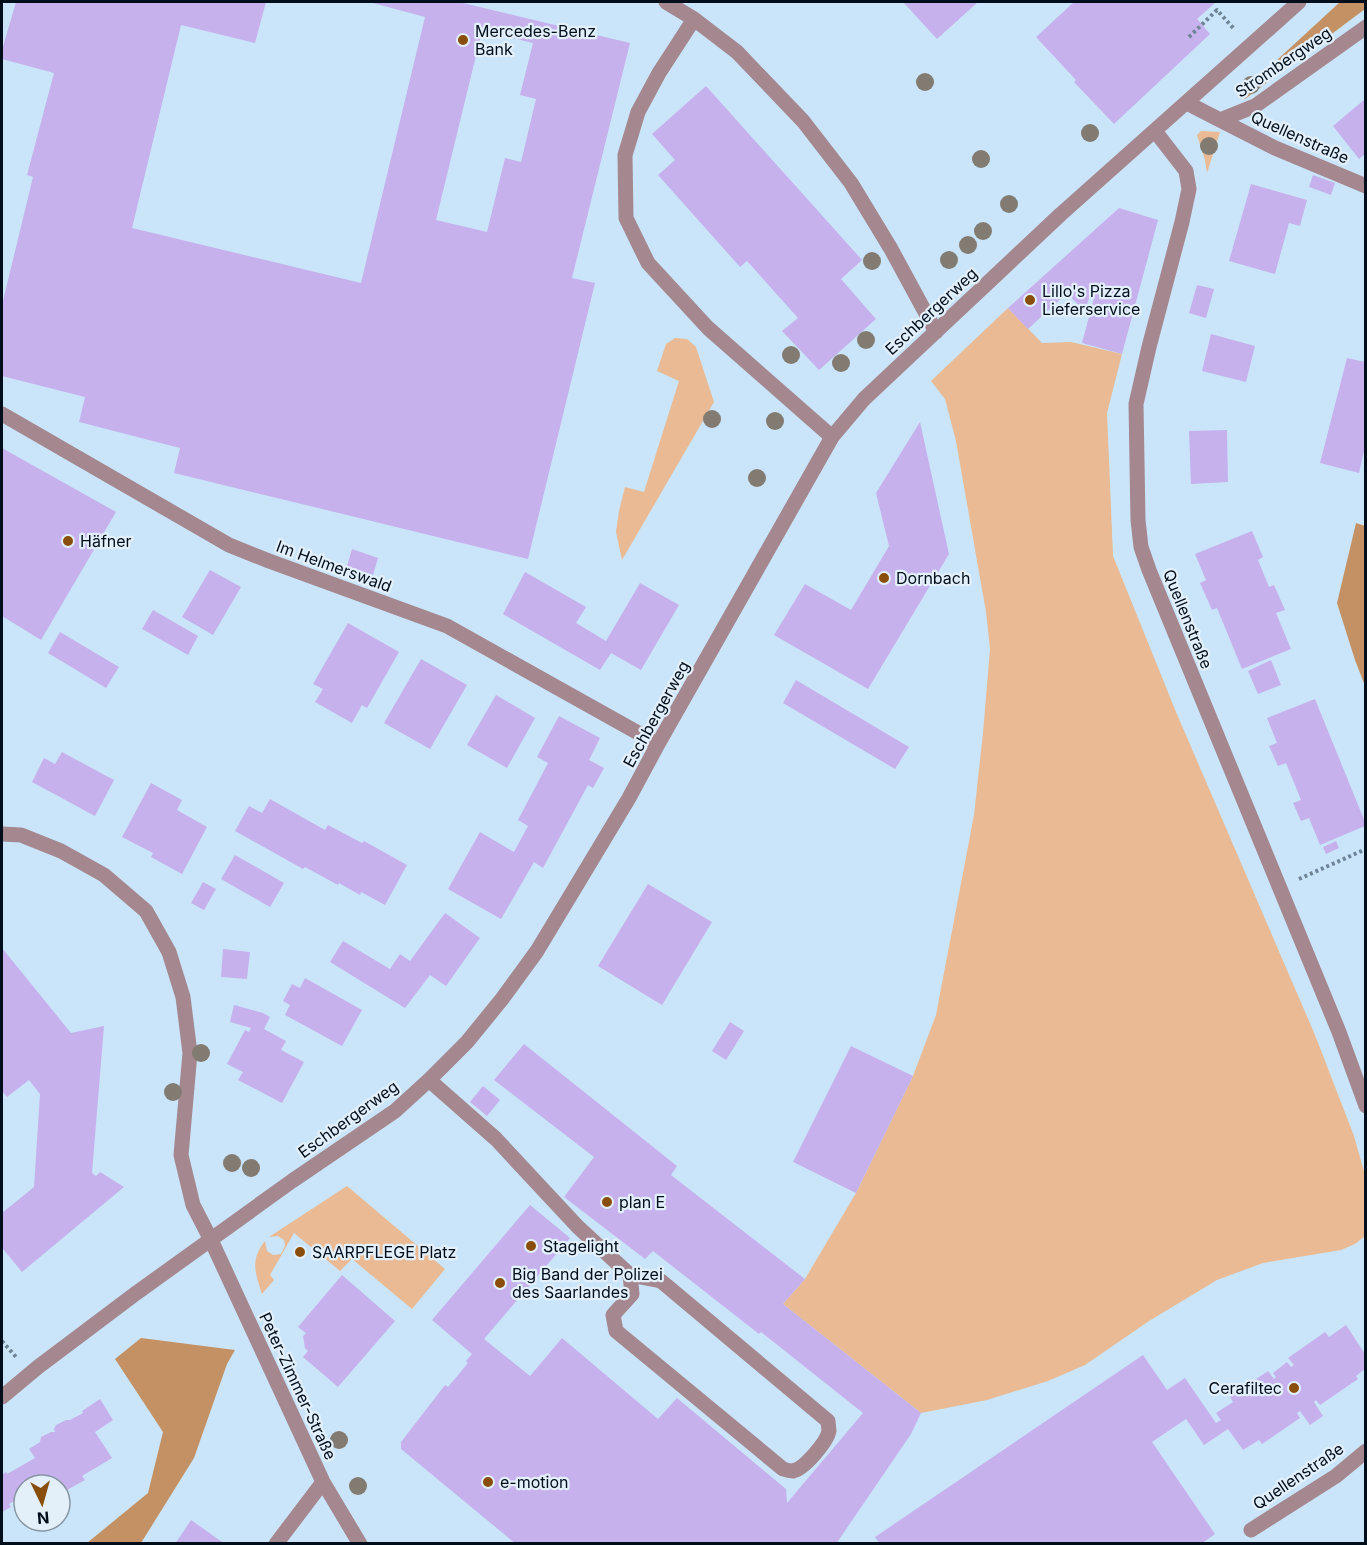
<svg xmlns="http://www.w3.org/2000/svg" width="1367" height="1545" font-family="Inter,sans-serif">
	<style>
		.green { fill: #e9ba93 }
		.forest { fill: #c49165 }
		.building { fill: #c6b1ed; fill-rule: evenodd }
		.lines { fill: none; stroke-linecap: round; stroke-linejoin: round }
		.path { stroke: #6f8596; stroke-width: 4; stroke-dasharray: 3 3; stroke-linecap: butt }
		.minor { stroke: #a5878f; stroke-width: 15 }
		.tree { fill: #827b71 }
		.poi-dot { fill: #8a4e0c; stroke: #e3f0fa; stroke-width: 2 }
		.labels { text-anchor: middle; stroke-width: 4.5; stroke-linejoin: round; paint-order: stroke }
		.poi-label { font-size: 16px; fill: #000e1c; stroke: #e3f0fa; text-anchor: start }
		.street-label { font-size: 16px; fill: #000e1c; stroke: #e3f0fa }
	</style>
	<rect width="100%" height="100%" fill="#cae5f9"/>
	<!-- green -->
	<path class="green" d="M1201 131 1220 132 1207 173 1205 160 1197 135Z
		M1008 308 1042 343 1071 342 1122 354 1107 413 1113 556 1176 712 1315 1035 1354 1136 1365 1175V1236L1355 1244 1341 1250 1263 1263 1217 1280 1149 1321 1085 1365 1048 1381 987 1400 921 1413 783 1304 805 1279 856 1193 913 1076 936 1015 974 815 983 733 990 649 986 612 956 441 945 399 931 381Z
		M675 338 687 339 696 347 714 402 622 560 616 532 619 511 625 487 644 492 679 381 657 371 666 344Z
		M347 1186 445 1269 412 1309 352 1259 340 1271 294 1233 270 1275 274 1280 262 1294C255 1272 250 1260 265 1241L267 1251 273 1255 281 1254 285 1246 284 1240 278 1236 269 1237Z"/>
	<!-- forest -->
	<path class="forest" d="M1340 2H1365V9L1245 99 1240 94Z
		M1356 523 1365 526V686L1355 660 1337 603Z
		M141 1338 235 1350 227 1364 194 1458 141 1543H87L148 1493 163 1432 115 1359Z"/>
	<!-- building -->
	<path class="building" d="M16 2H266L255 43 181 25 132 228 361 283 425 17 369 2H459L630 43 572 278 595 283 528 559 174 473 180 448 79 422 85 397 2 376V305L33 177 27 175 54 73 2 59V50ZM482 31 533 43 520 95 536 99 521 162 505 158 487 232 436 220Z
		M903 2H978L937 39Z
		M1074 2H1216L1197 19 1210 34 1114 124 1074 82 1076 80 1036 37Z
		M706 86 862 260 841 279 876 319 819 370 782 331 798 318 747 261 740 267 658 175 675 160 652 134Z
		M1365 99V154L1359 159 1333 126Z
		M1313 175 1335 183 1331 195 1309 187Z
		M1251 184 1307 200 1300 226 1289 223 1275 274 1229 261Z
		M1119 208 1158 220 1122 354 1082 343 1094 298 1090 296 1086 307 1081 308 1067 293 1028 329 1008 308Z
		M1197 285 1214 289 1206 318 1189 313Z
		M1211 334 1255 346 1246 382 1202 371Z
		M1347 358 1365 362V447L1359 473 1320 463Z
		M920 422 949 554 868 689 774 635 805 584 851 610 889 546 876 493Z
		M1227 430 1228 482 1191 484 1189 431Z
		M2 448 116 512 41 640 2 616Z
		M1252 531 1263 557 1258 560 1269 587 1274 585 1285 610 1276 613 1291 649 1242 669 1217 608 1212 610 1200 583 1206 580 1195 554Z
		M352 549 378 558 373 575 347 566Z
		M210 570 241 587 213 635 182 617Z
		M525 572 586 607 576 623 606 641 640 583 679 605 641 670 611 653 600 670 503 614Z
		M153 610 198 636 188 655 142 629Z
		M348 623 399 652 367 708 362 705 352 723 315 702 323 689 313 684Z
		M60 632 119 667 106 688 48 653Z
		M421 659 467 685 430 749 384 723Z
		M1271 660 1281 685 1258 694 1248 671Z
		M796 680 909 747 895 769 783 703Z
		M496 695 535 718 507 768 467 745Z
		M1315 699 1365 822V826L1320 845 1309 818 1301 821 1293 803 1301 800 1286 763 1278 766 1269 746 1277 743 1267 718Z
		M559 716 600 738 589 760 604 768 593 788 588 785 543 868 534 862 501 919 448 889 480 832 514 852 528 826 518 820 548 763 537 757Z
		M62 752 114 780 95 816 32 782 44 758 55 764Z
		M151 783 182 800 177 810 207 827 182 874 151 857 153 853 122 837Z
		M270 799 325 830 328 825 362 843 364 841 407 865 385 905 361 892 360 895 339 883 338 885 305 867 303 869 235 831 249 806 262 813Z
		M1336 841 1339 848 1326 854 1323 847Z
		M235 855 284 883 270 907 221 879Z
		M203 882 216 889 204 910 191 903Z
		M648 884 712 922 662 1005 598 966Z
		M445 913 480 938 446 986 430 975 405 1008 330 962 343 941 390 969 400 954 410 961Z
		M2 948 71 1033 104 1026 92 1173 96 1176 100 1172 124 1187 22 1272 3 1249 2 1250V1213L34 1187 40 1094 29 1080 7 1097 2 1091Z
		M223 949 250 952 247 979 221 977Z
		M305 978 362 1010 342 1046 285 1015 290 1005 283 1001 292 984 300 988Z
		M234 1005 263 1013 270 1017 264 1029 286 1041 281 1050 304 1062 282 1103 238 1080 243 1072 227 1064 245 1030 249 1032 251 1028 230 1022Z
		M730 1022 744 1031 726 1060 712 1051Z
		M524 1044 677 1166 671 1175 805 1279 783 1304 921 1413 911 1434 836 1544H516L401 1449V1442L445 1385 448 1387 468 1363 466 1361 472 1354 432 1320 530 1205 570 1238 484 1339 530 1376 562 1338 658 1419 677 1398 786 1489 787 1503 863 1413 761 1332 759 1334 653 1251 645 1259 564 1197 594 1157 494 1080Z
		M851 1046 913 1076 856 1193 793 1162Z
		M483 1086 500 1100 487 1116 470 1102Z
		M342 1275 395 1321 338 1387 303 1357 308 1351 305 1348 303 1336 306 1333 298 1327Z
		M1346 1325 1365 1354V1369L1356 1376 1358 1379 1320 1405 1316 1400 1314 1402 1323 1416 1310 1425 1300 1411 1297 1413 1300 1418 1262 1444 1259 1440 1243 1450 1228 1429 1204 1445 1186 1419 1152 1442 1215 1534 1201 1544H880L875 1537 1143 1355 1167 1390 1185 1378 1216 1423 1221 1420 1216 1413 1233 1402 1230 1397 1268 1371 1274 1379 1276 1377 1273 1373 1287 1362 1291 1367 1294 1365 1288 1358 1325 1332 1329 1337Z
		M100 1399 113 1420 95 1432 112 1458 82 1476 85 1480 60 1494V1485H24V1502L21 1497 9 1504 11 1507 2 1512V1475L6 1472 7 1474 35 1458 29 1449 40 1442 41 1437 51 1432H55L54 1429 56 1425 66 1420H70L83 1413 82 1411Z
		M191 1520 225 1544H175Z"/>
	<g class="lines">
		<!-- path -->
		<path class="path" d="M1189 37 1217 10 1235 30
			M1299 879 1366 849
			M2 1341 16 1357"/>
		<!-- minor -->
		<path class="minor" d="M666 2 694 19 737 52 803 121 851 183 891 249 936 332
			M694 19 659 73 638 112 625 155 626 218 648 263 708 328 832 437
			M1187 103 1220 120 1255 106 1366 27
			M1220 120 1275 148 1366 186
			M1155 131 1186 171 1189 189 1182 222 1149 347 1136 404 1138 520 1141 547 1149 570 1339 1032 1366 1106
			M2 414 229 545 269 561 447 626 658 744
			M2 834 21 835 61 851 104 875 146 911 169 952 183 997 190 1053 181 1155 193 1205 211 1240 323 1482 360 1544
			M429 1080 496 1139 578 1227 630 1275 661 1281 828 1421C828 1422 829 1430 829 1431 827 1442 804 1469 793 1471 790 1471 786 1470 783 1469L616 1331 613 1315 632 1294 630 1275
			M2 1397 38 1367 135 1294 292 1181 395 1111 429 1080 467 1042 502 999 537 951 602 843 629 798 658 744 832 437 864 399 1061 214 1299 2
			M1251 1530 1336 1476 1366 1451
			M276 1544 323 1482"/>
	</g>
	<!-- trees -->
	<g class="tree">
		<circle cx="925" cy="82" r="9"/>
		<circle cx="1251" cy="85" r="9"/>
		<circle cx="1090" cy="133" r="9"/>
		<circle cx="1209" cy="146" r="9"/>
		<circle cx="981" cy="159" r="9"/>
		<circle cx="1009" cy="204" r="9"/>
		<circle cx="983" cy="231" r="9"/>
		<circle cx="968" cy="245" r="9"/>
		<circle cx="949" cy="260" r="9"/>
		<circle cx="872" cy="261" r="9"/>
		<circle cx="866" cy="340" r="9"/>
		<circle cx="791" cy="355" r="9"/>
		<circle cx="841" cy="363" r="9"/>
		<circle cx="712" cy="419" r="9"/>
		<circle cx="775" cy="421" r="9"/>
		<circle cx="757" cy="478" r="9"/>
		<circle cx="201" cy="1053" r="9"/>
		<circle cx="173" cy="1092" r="9"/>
		<circle cx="232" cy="1163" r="9"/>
		<circle cx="251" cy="1168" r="9"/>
		<circle cx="339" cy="1440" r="9"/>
		<circle cx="358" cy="1486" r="9"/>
	</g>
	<!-- markers -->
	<g class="poi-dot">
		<circle cx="463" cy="40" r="6"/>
		<circle cx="1030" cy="300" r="6"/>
		<circle cx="68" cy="541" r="6"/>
		<circle cx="884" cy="578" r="6"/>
		<circle cx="607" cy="1202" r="6"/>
		<circle cx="531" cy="1246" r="6"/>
		<circle cx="300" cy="1252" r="6"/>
		<circle cx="500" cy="1283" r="6"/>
		<circle cx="1294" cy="1388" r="6"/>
		<circle cx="488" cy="1482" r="6"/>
	</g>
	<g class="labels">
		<!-- poi labels -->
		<g class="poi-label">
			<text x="475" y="37">Mercedes-Benz<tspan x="475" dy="18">Bank</tspan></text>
			<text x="1042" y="297">Lillo's Pizza<tspan x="1042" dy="18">Lieferservice</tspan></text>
			<text x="80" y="547">Häfner</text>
			<text x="896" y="584">Dornbach</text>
			<text x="619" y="1208">plan E</text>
			<text x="543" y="1252">Stagelight</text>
			<text x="312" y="1258">SAARPFLEGE Platz</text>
			<text x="512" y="1280">Big Band der Polizei<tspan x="512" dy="18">des Saarlandes</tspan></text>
			<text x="1282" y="1394" text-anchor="end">Cerafiltec</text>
			<text x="500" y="1488">e-motion</text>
		</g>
		<!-- street labels -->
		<g class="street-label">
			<text transform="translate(1283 62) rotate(-34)" y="6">Strombergweg</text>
			<text transform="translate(1300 137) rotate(24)" y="6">Quellenstraße</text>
			<text transform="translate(931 311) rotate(-43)" y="6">Eschbergerweg</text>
			<text transform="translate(334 566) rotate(20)" y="6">Im Helmerswald</text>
			<text transform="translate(1188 619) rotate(68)" y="6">Quellenstraße</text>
			<text transform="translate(656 714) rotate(-61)" y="6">Eschbergerweg</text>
			<text transform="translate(348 1119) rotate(-36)" y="6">Eschbergerweg</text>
			<text transform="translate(298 1386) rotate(65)" y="6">Peter-Zimmer-Straße</text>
			<text transform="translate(1298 1476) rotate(-34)" y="6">Quellenstraße</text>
		</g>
	</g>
	<!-- border -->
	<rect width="1367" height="1545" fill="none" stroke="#000e1c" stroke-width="6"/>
	<!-- north arrow -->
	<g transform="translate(42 1503) rotate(175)"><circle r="28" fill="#e3f0fa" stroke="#8896a1" stroke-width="1.5"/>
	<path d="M0-4.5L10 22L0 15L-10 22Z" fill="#8a4e0c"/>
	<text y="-9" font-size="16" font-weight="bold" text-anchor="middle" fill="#000e1c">N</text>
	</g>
</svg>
